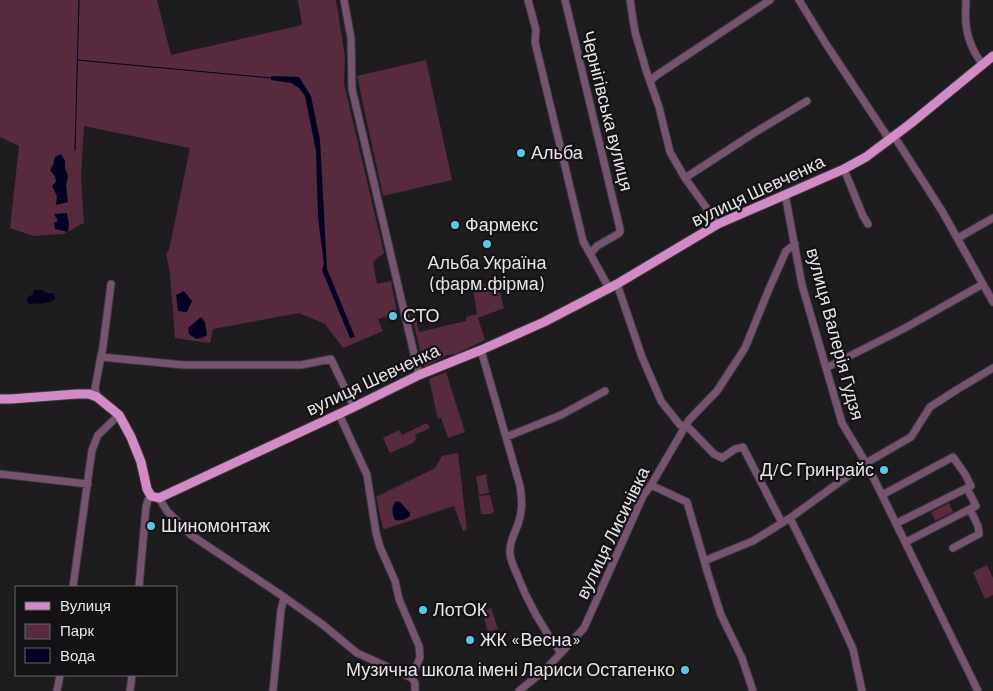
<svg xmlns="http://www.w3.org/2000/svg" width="993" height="691" font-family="Barlow,sans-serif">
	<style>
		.green { fill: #582a3e }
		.water { fill: #030022 }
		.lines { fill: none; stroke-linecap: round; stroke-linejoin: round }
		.stream { stroke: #030022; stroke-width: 1 }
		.minor-casing { stroke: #3a383b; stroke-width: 9 }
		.major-casing { stroke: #3a383b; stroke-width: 11 }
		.minor { stroke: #76546f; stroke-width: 7 }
		.major { stroke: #d28bc4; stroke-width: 9 }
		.poi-dot { fill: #5ac8e5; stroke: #151216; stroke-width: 2 }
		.labels { text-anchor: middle; stroke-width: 4.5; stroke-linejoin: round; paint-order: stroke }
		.street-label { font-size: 18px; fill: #e6e4e7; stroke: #151216 }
		.poi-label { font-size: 18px; fill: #e6e4e7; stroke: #151216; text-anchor: start }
	</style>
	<rect width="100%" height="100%" fill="#1e1c1f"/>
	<!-- green -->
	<path class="green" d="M0 0H157L171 55 302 25 298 0H336L345 57 344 84 384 253 373 262 377 284 391 281 397 313 378 319 383 331 343 348 325 324 299 313 213 329 210 343 175 338 170 273 166 254 169 250 190 148 84 126 81 177 84 223 63 234 33 236 10 228 19 146 0 137Z
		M426 60 452 180 383 196 357 76Z
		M497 281 504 308 478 318 485 340 456 354 447 355 424 367 411 313 414 312 419 332 466 321V317L477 314 473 288Z
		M446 372 465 432 448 438 441 418 438 419 429 379Z
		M427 423 430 428 415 435 416 439 413 443 390 453 383 438 399 430 402 435Z
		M458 453 467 530 463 531 454 506 385 529 383 528 376 497 435 468 442 456Z
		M486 474 489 493 479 495 476 477Z
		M490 495 494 511 491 514H481L479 496Z
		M949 503 953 512 935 521 931 512Z
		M987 565 993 578V595L985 599 973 572Z
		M491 608 498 629 488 632 482 611Z"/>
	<!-- water -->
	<path class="water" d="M271 76 299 77 311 96 320 140 327 269 355 337 350 338 322 270 324 264 318 217 316 151 305 96 299 88 291 83 271 80Z
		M61 154 65 161V168L68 176 66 186 68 202 56 205 57 196 52 186 56 182 55 176 50 170 53 165 55 157Z
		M67 213 69 224 68 232 55 229 54 223 58 221 54 214Z
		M34 290H42L46 293H54L55 299C47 305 38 303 28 304L27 298 33 294Z
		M184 291 192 301 187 312 178 311 176 295Z
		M201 317 205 322 207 335 202 338 196 339 189 334 188 328Z
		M396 501 400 502 410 513V516C405 520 402 521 395 520 392 513 391 507 396 501Z"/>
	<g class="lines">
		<!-- stream -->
		<path class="stream" d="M77 60 271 78
			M75 150 79 0"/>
		<defs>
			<path id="minor" d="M344 0 351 38 352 89 419 375
				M528 0 536 30 535 42 583 241 609 288
				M565 0 620 229V232L618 234 597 246 591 253
				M630 0 635 32 646 70 659 107 670 152 685 178 754 133 807 101
				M799 0 826 44 887 136H894L942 211 993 302
				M966 0C966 8 965 16 966 24 967 37 974 55 983 64
				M650 81 657 75 770 0
				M844 169 863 216 868 224
				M685 178 718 224
				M785 194 802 285 842 423 866 463 882 495 978 691
				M958 238 993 218
				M617 284 642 357 661 401 680 425H686L714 454 722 458 735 449 743 447 782 523
				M481 350 520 486C522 500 523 510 518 524 515 533 510 540 510 550 509 557 513 565 516 572 527 601 542 628 561 653
				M101 357 184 365H301L331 359 354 407
				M826 368 905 328 983 284
				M97 397 95 388 103 346 111 284
				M339 414 367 475 376 533 380 547 395 581 399 599 419 646 420 657 412 678
				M506 437 561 415 605 391
				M0 474 88 484
				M651 485 687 502 708 574 721 615 742 658 753 691
				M882 495 953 457 965 474 971 486 967 488
				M159 498 167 511 191 535 284 597 322 624 357 653 412 678 415 683V691
				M790 518 831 601 853 649 862 691
				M897 523 967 488 976 506 970 509
				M906 542 970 509 978 526 979 534 953 548
				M704 561 753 541 790 518 866 463 911 437 930 407 958 389 993 368
				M73 587 92 450 98 435 119 415
				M139 587 146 507 148 500 151 496
				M57 691 60 675
				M130 691 132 675
				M273 691 281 610 284 597
				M519 691 547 668 584 628 643 496 651 485 689 420 717 391 745 348 769 289 786 251 795 244"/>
			<path id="major" d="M0 399H11L77 394H89L97 397 119 415 131 437 141 462 147 489 151 496 159 498 354 407 419 375 481 350 544 322 617 284 718 224 844 169 866 157 910 124 993 56"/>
		</defs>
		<!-- minor casing -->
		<use href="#minor" class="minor-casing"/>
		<!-- major casing -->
		<use href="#major" class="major-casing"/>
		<!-- minor -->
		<use href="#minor" class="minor"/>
		<!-- major -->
		<use href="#major" class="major"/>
	</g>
	<!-- markers -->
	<g class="poi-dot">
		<circle cx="521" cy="153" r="5"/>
		<circle cx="455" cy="225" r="5"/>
		<circle cx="487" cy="244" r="5"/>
		<circle cx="393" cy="316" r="5"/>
		<circle cx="884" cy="470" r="5"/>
		<circle cx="151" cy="526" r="5"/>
		<circle cx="423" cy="610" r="5"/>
		<circle cx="470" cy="640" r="5"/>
		<circle cx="685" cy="670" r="5"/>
	</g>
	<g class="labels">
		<!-- street labels -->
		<g class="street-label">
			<text transform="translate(607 111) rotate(76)" y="6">Чернігівська вулиця</text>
			<text transform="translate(758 191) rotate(-25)" y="6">вулиця Шевченка</text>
			<text transform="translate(835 334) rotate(75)" y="6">вулиця Валерія Гудзя</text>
			<text transform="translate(373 380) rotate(-25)" y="6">вулиця Шевченка</text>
			<text transform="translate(613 533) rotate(-64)" y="6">вулиця Лисичівка</text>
		</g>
		<!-- poi labels -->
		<g class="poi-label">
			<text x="531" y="159">Альба</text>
			<text x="465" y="231">Фармекс</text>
			<text x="487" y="269" text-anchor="middle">Альба Україна<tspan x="487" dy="21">(фарм.фірма)</tspan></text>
			<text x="403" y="322">СТО</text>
			<text x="874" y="476" text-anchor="end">Д/С Гринрайс</text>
			<text x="161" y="532">Шиномонтаж</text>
			<text x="433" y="616">ЛотОК</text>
			<text x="480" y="646">ЖК «Весна»</text>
			<text x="675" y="676" text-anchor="end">Музична школа імені Лариси Остапенко</text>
		</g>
	</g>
	<!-- legend -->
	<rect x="15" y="586" width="162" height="90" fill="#151216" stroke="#69666a"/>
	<rect x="25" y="602" width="25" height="8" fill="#d28bc4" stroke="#69666a"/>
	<text x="60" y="611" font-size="15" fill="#e6e4e7">Вулиця</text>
	<rect x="25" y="624" width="25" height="15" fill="#582a3e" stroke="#69666a"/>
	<text x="60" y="636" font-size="15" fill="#e6e4e7">Парк</text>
	<rect x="25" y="648" width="25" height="15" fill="#030022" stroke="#69666a"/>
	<text x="60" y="661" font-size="15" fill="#e6e4e7">Вода</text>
</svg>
